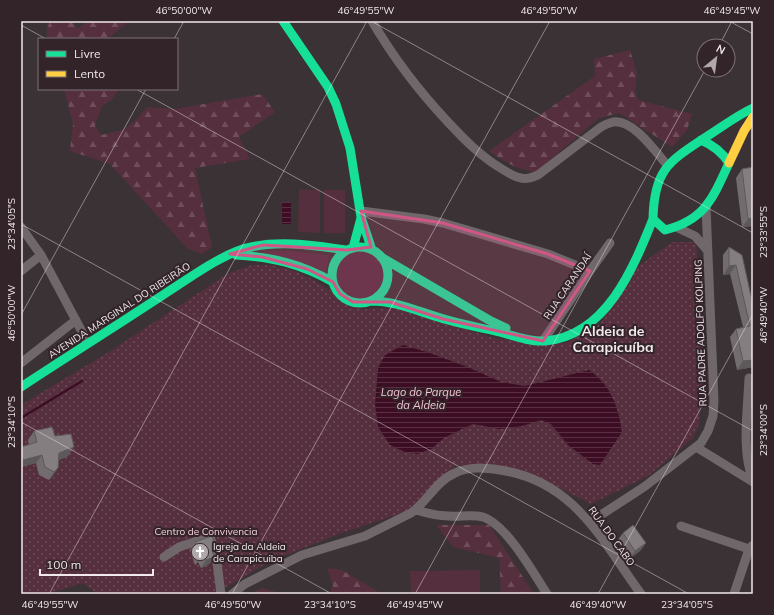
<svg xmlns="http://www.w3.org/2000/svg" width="774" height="615" font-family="Mulish,sans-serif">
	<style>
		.grass { fill: #562f3e }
		.forest { fill: url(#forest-firs) }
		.park { fill: url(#park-dots) }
		.water { fill: url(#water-rules) }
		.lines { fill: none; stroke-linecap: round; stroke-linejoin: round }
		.stream { stroke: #3c0d23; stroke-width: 2.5 }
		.street { stroke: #70676a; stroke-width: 9 }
		.fast { stroke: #16e098; stroke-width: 9 }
		.slow { stroke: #ffcf43; stroke-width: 9 }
		.wall { fill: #726c6e }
		.shaded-wall { fill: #5d585a }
		.building { fill: #857e80; stroke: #5d585a }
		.marked { fill: #d05686; fill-opacity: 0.2; stroke: #d05686; stroke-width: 3; stroke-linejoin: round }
		.ticks { fill: none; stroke: #f1e8eb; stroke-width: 1; stroke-opacity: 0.45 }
		.labels { text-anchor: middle; stroke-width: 4; stroke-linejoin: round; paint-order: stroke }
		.street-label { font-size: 10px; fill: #f1e8eb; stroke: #322429 }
		.park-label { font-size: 10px; fill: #f6d0dc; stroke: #322429 }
		.poi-label { font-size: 10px; fill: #f1e8eb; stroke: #322429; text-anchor: start }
		.water-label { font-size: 11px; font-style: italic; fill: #fac3d6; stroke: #322429 }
		.district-label { font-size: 14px; font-weight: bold; fill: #f1e8eb; stroke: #322429 }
		.neatline { fill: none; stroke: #f1e8eb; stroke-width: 1.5 }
		.ticks-label { font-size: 10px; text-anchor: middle; fill: #f1e8eb }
	</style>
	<defs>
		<pattern id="forest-firs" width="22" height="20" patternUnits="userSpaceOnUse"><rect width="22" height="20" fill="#562f3e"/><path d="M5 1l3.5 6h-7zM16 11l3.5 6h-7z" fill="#6f4d5a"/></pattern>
		<pattern id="park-dots" width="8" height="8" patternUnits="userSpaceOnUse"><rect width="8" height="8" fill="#562f3e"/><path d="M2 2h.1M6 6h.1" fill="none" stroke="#6f4d5a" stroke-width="1.8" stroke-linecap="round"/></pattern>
		<pattern id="water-rules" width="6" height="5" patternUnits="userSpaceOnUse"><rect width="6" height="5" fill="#3c0d23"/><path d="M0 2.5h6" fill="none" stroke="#593043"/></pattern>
	</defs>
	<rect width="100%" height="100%" fill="#3a3234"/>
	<!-- grass -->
	<path class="grass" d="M299 189 320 190V233L298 232Z
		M324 190H345V233H324Z
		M259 250 288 251 329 255 325 275Z
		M336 275a24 24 0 1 1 48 0a24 24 0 1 1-48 0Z
		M480 570V594H411L410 571Z"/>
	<!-- forest -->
	<path class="forest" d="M50 21H71L78 28 88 21H129L111 36 103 39H47V28Z
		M630 50 637 73 635 91 638 100 692 114 687 130 672 147 619 113 599 118 536 172C515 169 505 162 489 151L595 76 594 59Z
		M64 89H117L118 91 111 100 102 106 95 126 101 135 123 130 137 119 147 107 175 109 262 94 275 112 239 137 250 159 195 168 212 247 202 254 187 248 110 164 70 151 73 124Z
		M436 525H489L534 594H501L499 558 453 547Z
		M327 568 342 570 382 594H329L333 586Z
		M262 588 284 594H251Z"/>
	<!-- park -->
	<path class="park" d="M672 242H696L702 314 704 373 699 424 693 438 648 476 591 504 528 472 456 465 408 511 336 535 269 562 223 589 220 594H102L95 592 83 583 47 594H21V405L109 352 229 273 252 265H270L292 270 310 278 361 309 396 308 497 339 566 343 600 324 636 268Z"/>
	<!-- water -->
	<path class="water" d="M282 202H291V224H282Z
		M403 345 430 353 470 368 501 382 525 386 589 370C611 386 618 405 622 432L600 465 593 464 568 445 551 424 541 420 522 426 500 429 473 424 464 428 444 438 431 449 417 454 405 452 390 445 378 427 375 404 378 368 385 355Z"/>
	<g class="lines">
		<!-- stream -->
		<path class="stream" d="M21 418 82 381"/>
		<!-- street -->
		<path class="street" d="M372 21C393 57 418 90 447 121 464 139 480 156 502 169 507 172 514 177 521 178 527 180 533 177 538 175L601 127C604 125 609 123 613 122 633 119 655 151 667 165
			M361 211 424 219 443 223 548 254 590 271
			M21 227 41 255 88 343
			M678 228 695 236 708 251
			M21 271 41 255
			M543 341 590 271 610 243
			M21 363 76 320
			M749 378C748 406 741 453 753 479
			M696 447 753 482
			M416 510C426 513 438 516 449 516 460 517 471 514 483 517 506 524 534 574 547 594
			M590 522 644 487 701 443 708 431 713 416 714 401 706 207
			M681 526 749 549
			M164 557 179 547 210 537 216 555 221 594
			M232 594 245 584 302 555 365 536 411 513C427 502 436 481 455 473 469 466 486 468 500 470 574 481 601 539 641 594
			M734 594 749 549 753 545"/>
		<!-- fast -->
		<path class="fast" d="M283 21 328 87 336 104 350 148 361 217 372 250
			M701 140C713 145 722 152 729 163 713 198 705 220 665 230L653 219C654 170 668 162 706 137 722 127 736 116 753 108
			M332 275a28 28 0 1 1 56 0a28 28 0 1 1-56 0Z
			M353 248 361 218
			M236 255C273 257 301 264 333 282
			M381 257 489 320 506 328
			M371 301C397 301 419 312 444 319 462 324 481 328 500 332 514 336 530 342 545 341 606 336 633 269 653 219
			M21 387C68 356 116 326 163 295 187 280 224 252 251 247 282 240 316 246 347 250"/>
		<!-- slow -->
		<path class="slow" d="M729 163 744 131 753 117"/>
	</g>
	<!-- wall -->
	<path class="wall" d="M753 167V226L742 227 736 178 742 169Z
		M729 247 753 305V367L737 370 730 337 736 329 743 327 730 274 723 275V255Z
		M34 431 55 436 68 456 59 460 58 468 49 480 39 475 36 463 21 467V447L29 445 28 440Z
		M623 533 646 543 640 551 629 559 617 541Z
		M195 542 213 553 214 557 208 565 201 568 198 562 195 565 190 550Z"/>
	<!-- shaded-wall -->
	<path class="shaded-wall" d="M753 218V226L742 227 748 219Z
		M736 265 730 274 723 275 729 266Z
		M753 360V367L737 370 743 361Z
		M74 447 68 456 53 462 59 453Z
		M42 455 36 463 21 467V463L23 460Z
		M58 468 52 477 49 480 54 472Z
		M646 543 640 551 629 559 635 551Z
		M216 549 210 557 212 550Z
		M204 554 198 562 195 565 201 556Z
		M214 557 208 565 201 568 206 560Z"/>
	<!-- building -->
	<path class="building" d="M753 167V218L748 219 742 169Z
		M729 247 742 255 753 305V360L743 361 736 329 750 326 736 265 729 266Z
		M52 427 55 436 71 434 74 447 59 453 58 468 54 472 45 467 42 455 23 460 21 453V447L37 442 34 431Z
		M633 525 646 543 635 551 623 533Z
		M212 536 216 549 212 550 214 557 206 560 204 554 201 556 195 542Z"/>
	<!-- marked area -->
	<path class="marked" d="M361 211 443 223 548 254 590 271 543 341 443 319 390 302H353L340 294 333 282 307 269 262 257 230 254 263 245 347 250 371 247Z"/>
	<!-- ticks -->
	<path class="ticks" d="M371 21 753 233M729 21 753 34M21 25 46 39M174 39 184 21M719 46 732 21M136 89 753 431M21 224 689 594M21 315 146 89M21 422 332 594M49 594 367 21M232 594 550 21M415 594 705 70M598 594 753 314"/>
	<!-- icons -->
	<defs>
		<symbol id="church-disc" viewBox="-11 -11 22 22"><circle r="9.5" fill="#b1a8ab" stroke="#322429"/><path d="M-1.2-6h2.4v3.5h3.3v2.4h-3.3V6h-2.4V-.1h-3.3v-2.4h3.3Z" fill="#fff"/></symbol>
	</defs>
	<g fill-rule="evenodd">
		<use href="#church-disc" x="190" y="542" width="20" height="20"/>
	</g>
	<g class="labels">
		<!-- street labels -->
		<g class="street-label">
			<text transform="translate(567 286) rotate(-56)" y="4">RUA CARANDAÍ</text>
			<text transform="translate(119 310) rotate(-33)" y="4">AVENIDA MARGINAL DO RIBEIRÃO</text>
			<text transform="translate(700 333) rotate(-92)" y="4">RUA PADRE ADOLFO KOLPING</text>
			<text transform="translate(612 536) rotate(54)" y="4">RUA DO CABO</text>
		</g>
		<!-- park labels -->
		<g class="park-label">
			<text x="206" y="535">Centro de Convivencia</text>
		</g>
		<!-- poi labels -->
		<g class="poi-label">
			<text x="213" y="550">Igreja da Aldeia<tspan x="213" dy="12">de Carapicuiba</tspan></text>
		</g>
		<!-- water labels -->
		<g class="water-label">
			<text x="421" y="396">Lago do Parque<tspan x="421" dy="13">da Aldeia</tspan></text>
		</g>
		<!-- district labels -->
		<g class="district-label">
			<text x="613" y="336">Aldeia de<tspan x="613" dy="16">Carapicuíba</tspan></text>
		</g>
	</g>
	<!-- border -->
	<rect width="774" height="615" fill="none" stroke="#322429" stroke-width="44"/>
	<!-- legend -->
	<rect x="38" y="38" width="140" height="52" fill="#322429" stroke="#7e7277"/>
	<rect x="46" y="51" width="20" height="6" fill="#16e098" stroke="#7e7277"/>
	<text x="74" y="58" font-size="12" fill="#f1e8eb">Livre</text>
	<rect x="46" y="71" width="20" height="6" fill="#ffcf43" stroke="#7e7277"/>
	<text x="74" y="78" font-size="12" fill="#f1e8eb">Lento</text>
	<!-- north arrow -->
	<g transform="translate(716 58) rotate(29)"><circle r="19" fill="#322429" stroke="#7e7277"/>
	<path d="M0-3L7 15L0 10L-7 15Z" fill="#b1a8ab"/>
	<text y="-6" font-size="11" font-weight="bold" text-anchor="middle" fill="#f1e8eb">N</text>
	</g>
	<!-- scale -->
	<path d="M40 569v6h113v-6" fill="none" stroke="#f1e8eb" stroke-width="2"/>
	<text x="46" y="569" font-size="12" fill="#f1e8eb" stroke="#322429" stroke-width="3" paint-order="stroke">100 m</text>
	<rect x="22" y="22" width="730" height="571" class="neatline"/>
	<g class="ticks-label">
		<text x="184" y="14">46°50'00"W</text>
		<text x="366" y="14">46°49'55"W</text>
		<text x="549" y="14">46°49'50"W</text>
		<text x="732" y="14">46°49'45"W</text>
		<text transform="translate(11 224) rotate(-90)" y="4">23°34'05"S</text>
		<text transform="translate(763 232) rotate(-90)" y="4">23°33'55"S</text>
		<text transform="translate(11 313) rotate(-90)" y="4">46°50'00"W</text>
		<text transform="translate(763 315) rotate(-90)" y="4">46°49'40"W</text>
		<text transform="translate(11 422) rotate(-90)" y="4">23°34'10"S</text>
		<text transform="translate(763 430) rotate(-90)" y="4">23°34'00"S</text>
		<text x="50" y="608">46°49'55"W</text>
		<text x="233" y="608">46°49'50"W</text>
		<text x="330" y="608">23°34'10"S</text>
		<text x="415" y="608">46°49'45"W</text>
		<text x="598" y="608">46°49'40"W</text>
		<text x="687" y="608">23°34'05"S</text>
	</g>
</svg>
